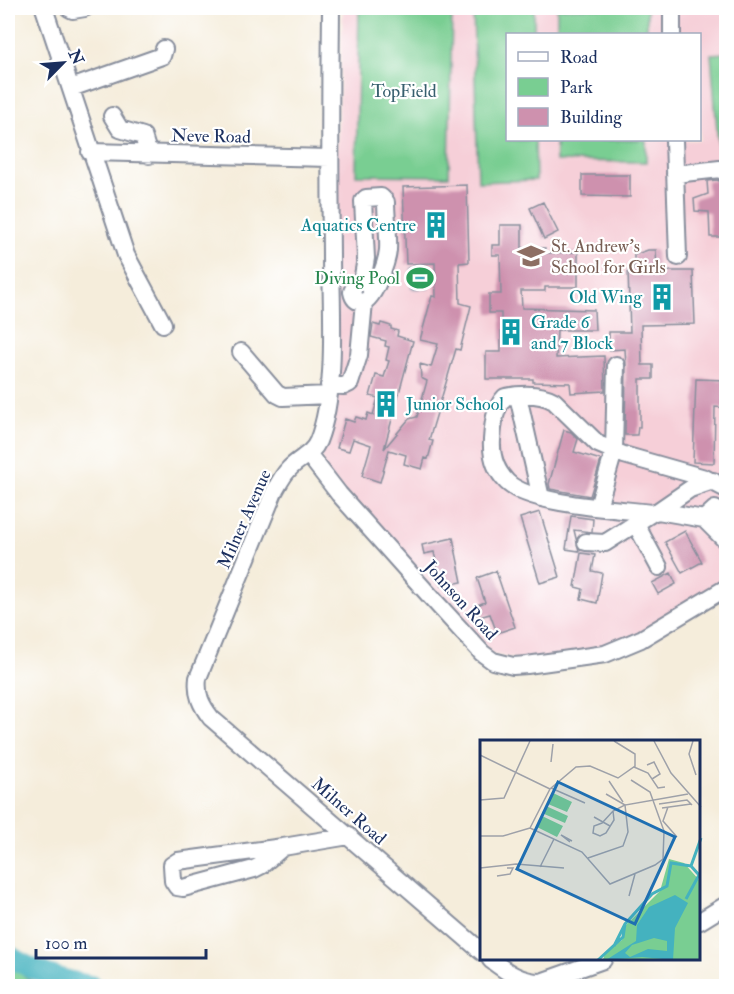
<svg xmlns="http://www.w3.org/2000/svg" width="734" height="994" font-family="'IM FELL Double Pica',serif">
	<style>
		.built { fill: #f6cfd8; fill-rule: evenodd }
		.green { fill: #79ce92; stroke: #4a7e78; stroke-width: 1.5 }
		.water { fill: url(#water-rules); stroke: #30708e; stroke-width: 1.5 }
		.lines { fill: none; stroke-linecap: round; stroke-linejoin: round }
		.river { stroke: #44b2bf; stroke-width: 21 }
		.building { fill: #ce91ae }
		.minor-casing { stroke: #888e9c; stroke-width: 20 }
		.minor { stroke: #fff; stroke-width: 16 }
		.labels { text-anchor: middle; stroke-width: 4.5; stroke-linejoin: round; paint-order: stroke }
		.park-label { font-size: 18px; fill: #375f6e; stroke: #fff }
		.street-label { font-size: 18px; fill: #1b2f5e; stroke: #fff }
		.culture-label { font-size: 18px; fill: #0d838f; stroke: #fff; text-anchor: end }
		.education-label { font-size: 18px; fill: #785e54; stroke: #fff; text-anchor: start }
		.leisure-label { font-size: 18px; fill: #27864d; stroke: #fff; text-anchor: end }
		.inset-river { fill: none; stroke: #44b2bf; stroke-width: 3 }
		.inset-road { fill: none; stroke: #9ea1a9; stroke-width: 1.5 }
		.view { fill: #1f6fb2; fill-opacity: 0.15; stroke: #1f6fb2; stroke-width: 3 }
		.inset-edge { fill: none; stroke: #1b2f5e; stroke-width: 3 }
	</style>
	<defs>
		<pattern id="water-rules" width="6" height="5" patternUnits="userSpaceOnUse" patternTransform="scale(1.5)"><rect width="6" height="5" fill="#44b2bf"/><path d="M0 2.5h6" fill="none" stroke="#38919e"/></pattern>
	</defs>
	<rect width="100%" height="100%" fill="#fff"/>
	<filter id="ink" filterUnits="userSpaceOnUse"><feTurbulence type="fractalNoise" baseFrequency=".0167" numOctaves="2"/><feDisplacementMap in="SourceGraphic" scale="12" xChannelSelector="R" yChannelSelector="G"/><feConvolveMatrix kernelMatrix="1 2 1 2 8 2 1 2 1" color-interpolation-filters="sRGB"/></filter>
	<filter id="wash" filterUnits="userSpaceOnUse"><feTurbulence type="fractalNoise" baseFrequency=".008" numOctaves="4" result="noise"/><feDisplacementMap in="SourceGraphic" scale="24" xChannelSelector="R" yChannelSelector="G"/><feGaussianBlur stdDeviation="1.35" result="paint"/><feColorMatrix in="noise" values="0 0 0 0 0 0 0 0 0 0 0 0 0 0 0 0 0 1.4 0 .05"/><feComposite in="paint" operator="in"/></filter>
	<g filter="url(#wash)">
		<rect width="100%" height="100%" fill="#f5eddb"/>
		<!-- built -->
		<path class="built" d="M343 8H726V579L633 638 607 647 527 662 492 654 326 472 321 454 325 428ZM508 34H700V140H508Z"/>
		<!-- green -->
		<path class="green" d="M359 8H452L449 176 356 175Z
			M473 8H534V34H508V140H535L536 180 478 182Z
			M557 8H647V34H557Z
			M726 53V169H720L711 54Z
			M556 140H646V162L556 161Z
			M8 963 34 983 53 986H8Z"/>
		<!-- water -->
		<path class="water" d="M428 267V288H412V268Z"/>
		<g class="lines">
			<!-- river -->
			<path class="river" d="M8 955C33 972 63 980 92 986"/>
		</g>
		<g id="blocks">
			<!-- building -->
			<path class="building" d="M582 175H630V197L582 196Z
				M717 180 722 182 724 195H726L724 237H710L709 212 695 211 694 199 708 194 707 181Z
				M467 185 469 262 459 263 460 303 471 306 460 350 456 349 429 440 433 441 428 459 425 458 422 469 404 464 406 455 389 450 380 482 362 476 371 445 353 439 349 451 337 448 345 419 354 422 356 417 366 420 368 413 373 415 378 398 370 396 376 375 384 377 389 361 386 360 389 347 385 346 386 341 371 337 373 324 380 326 381 323 391 326V329L398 331 397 336 413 341 384 449 409 419 417 417 427 381 421 378 420 364 431 367 438 344 420 340 432 296 436 297 435 263 406 264 403 187Z
				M543 202 558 232 544 239 530 208Z
				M500 225H522V248H545V253L578 252V287H545V291H521L522 308 594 310 595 330H557L556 358 604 356 605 391 571 393 570 383 533 382V379H486V352H501V313H489V294H501L500 255H492V245H500Z
				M648 250H656L657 271H693L695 324 641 325 642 365H653V379H640V427H638L637 435H625L626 365 625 349 609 350V332H630L628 270H634V255Z
				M696 379 726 380V408L715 407 714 463 693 462Z
				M564 430 571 432 578 439 574 452 601 460 590 496 550 489 549 484Z
				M540 512 560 577 540 583 520 518Z
				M571 516 593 519 592 532 574 530 579 551 566 549Z
				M685 531 702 562 682 573 665 542Z
				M453 538 462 582 441 586 434 552 424 554 422 545Z
				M581 553 595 555 592 571 602 573 597 603 581 599 583 589 575 587Z
				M496 571 515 627 497 633 490 614 479 617 475 606 485 602 477 578Z
				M671 573 676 584 658 594 652 583Z"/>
		</g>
	</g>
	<g filter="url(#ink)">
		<use href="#blocks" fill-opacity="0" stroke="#888e9c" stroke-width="1.5"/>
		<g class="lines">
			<defs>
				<path id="minor" d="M44 8 126 255 163 324
					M69 8 73 10 85 8
					M331 8C330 90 330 172 331 254 331 309 338 390 318 441 312 455 299 458 289 469 283 475 279 483 274 492L198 678C196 695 201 705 211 718L482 952
					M672 34V8
					M71 88 162 56 164 49
					M112 116 120 129 143 136 149 155
					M674 140 678 257
					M90 152 330 158
					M675 174 720 169 726 173
					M362 282 366 258 363 201 366 198 381 197 386 202C386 218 389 235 388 250 387 261 373 304 361 302 355 301 353 297 352 292L355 285 362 282 369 285 372 292
					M241 352 277 394 283 397 328 395
					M329 385 344 386 350 383 359 355 364 302
					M518 396 541 498
					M309 455 339 494 430 596 482 653 493 661 513 666 527 665 605 654 641 639 726 588
					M713 481 690 489 658 511 652 513C619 509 530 505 507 482 496 471 491 456 492 440 493 426 494 408 505 397 521 394 540 393 554 401L598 444 624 455 705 478 726 489
					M598 507 614 451 616 365
					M658 511 704 519 726 541
					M704 519 715 509 726 518
					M638 522 639 530 659 567
					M586 542 605 543 652 513
					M283 847 262 865 254 869 183 888 177 887 173 881 172 865 178 861 283 847 349 836
					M700 921 726 905
					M491 960C507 972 520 982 541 982L603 960"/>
			</defs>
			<!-- minor casing -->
			<use href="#minor" class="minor-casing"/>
			<!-- minor -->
			<use href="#minor" class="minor"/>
		</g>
	</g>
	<!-- icons -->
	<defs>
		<symbol id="building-bare" viewBox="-9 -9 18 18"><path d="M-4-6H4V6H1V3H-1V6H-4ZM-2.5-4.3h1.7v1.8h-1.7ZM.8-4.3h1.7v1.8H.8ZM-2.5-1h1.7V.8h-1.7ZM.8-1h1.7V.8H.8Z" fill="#0f9aa8" stroke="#fff" stroke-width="2.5" paint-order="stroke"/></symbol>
		<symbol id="school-bare" viewBox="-9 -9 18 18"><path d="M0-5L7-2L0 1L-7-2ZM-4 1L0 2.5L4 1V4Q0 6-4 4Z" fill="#8d6e63" stroke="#fff" stroke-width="2.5" paint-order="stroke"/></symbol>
		<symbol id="stadium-bare" viewBox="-9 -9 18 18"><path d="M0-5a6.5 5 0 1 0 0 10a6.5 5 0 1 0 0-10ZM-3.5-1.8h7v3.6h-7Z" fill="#2e9e5b" stroke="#fff" stroke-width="2.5" paint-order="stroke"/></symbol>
	</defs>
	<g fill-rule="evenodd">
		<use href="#building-bare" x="417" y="206" width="38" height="38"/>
		<use href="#school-bare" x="512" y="237" width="38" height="38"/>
		<use href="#stadium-bare" x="401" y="259" width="38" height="38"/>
		<use href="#building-bare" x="643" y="278" width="38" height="38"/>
		<use href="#building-bare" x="492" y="313" width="38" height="38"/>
		<use href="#building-bare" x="367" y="385" width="38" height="38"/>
	</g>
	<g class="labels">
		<!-- park labels -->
		<g class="park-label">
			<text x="404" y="97">TopField</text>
		</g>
		<!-- street labels -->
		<g class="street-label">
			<text transform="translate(211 136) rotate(1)" y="6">Neve Road</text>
			<text transform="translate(244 519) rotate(-66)" y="6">Milner Avenue</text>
			<text transform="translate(461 600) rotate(48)" y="6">Johnson Road</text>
			<text transform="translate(349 811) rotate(41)" y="6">Milner Road</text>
		</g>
		<!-- culture labels -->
		<g class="culture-label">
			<text x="416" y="231">Aquatics Centre</text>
			<text x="642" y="303">Old Wing</text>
			<text x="531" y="328" text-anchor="start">Grade 6<tspan x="531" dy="21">and 7 Block</tspan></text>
			<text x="406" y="410" text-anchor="start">Junior School</text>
		</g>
		<!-- education labels -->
		<g class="education-label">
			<text x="551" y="252">St. Andrew's<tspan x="551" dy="21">School for Girls</tspan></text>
		</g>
		<!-- leisure labels -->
		<g class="leisure-label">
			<text x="400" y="284">Diving Pool</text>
		</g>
	</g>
	<!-- overview -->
	<g transform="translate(480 740)">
		<rect width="220" height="220" fill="#f5eddb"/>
		<path d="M73 53 92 62 87 72 68 64ZM66 66 88 76 85 83 62 73ZM62 76 83 86 77 97 57 87ZM189 119 204 123 220 141V220H123L125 213 142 200 146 185 180 151Z" fill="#79ce92"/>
		<path d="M195 155 208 163 195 188 193 220 162 217 126 220 156 201 157 185 169 167ZM174 198 187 201V211L168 209 150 217 145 213 152 205Z" fill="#44b2bf" fill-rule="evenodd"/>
		<path class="inset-river" d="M211 126 221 98M206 159 219 135 211 126M134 206 145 184M118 220 143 197 145 184 172 154 187 146 191 123 211 126"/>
		<path class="inset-road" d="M174 1 191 33 221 67M213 1 209 14 216 35M0 15 70 49M71 22 73 4M167 25 174 22 180 34 172 39M154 27 168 33 178 48 185 47M129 41 143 62M71 48 105 63M126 54 145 65 133 71 122 83 114 86 113 93 120 96 126 93 134 80 133 71M0 60 24 58 50 1M179 64 207 60 212 65M188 67 183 81 197 97M182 68 211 64M114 77 130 86M50 88 102 112 130 144 175 125 183 119 184 91 170 52 151 40M50 88 70 49 96 27 110 26 138 38 155 26V14L134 1M0 96H23L50 88M90 102 81 95 92 101M108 118 143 106 148 92 145 65 208 54M60 127 74 99M0 128 36 124 84 128M17 136 30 134 33 128H27M149 156 155 134"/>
		<path class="view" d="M78 42 195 97 155 184 37 129Z"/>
		<rect width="220" height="220" class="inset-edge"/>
	</g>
	<!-- margin -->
	<rect width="734" height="994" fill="none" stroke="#fff" stroke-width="30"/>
	<!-- legend -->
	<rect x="506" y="33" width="195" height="108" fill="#ffffff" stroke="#a4acbf" stroke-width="1.5"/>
	<rect x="518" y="52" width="30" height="9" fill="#ffffff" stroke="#a4acbf" stroke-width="1.5"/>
	<text x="560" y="63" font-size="18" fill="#1b2f5e">Road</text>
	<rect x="518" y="78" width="30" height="18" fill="#79ce92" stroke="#a4acbf" stroke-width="1.5"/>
	<text x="560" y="93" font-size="18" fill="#1b2f5e">Park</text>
	<rect x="518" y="108" width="30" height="18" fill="#ce91ae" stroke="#a4acbf" stroke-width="1.5"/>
	<text x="560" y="123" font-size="18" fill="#1b2f5e">Building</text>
	<!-- north arrow -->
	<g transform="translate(63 63) rotate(65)" stroke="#ffffff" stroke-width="4.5" paint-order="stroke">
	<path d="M0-4.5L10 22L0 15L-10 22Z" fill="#1b2f5e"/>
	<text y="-9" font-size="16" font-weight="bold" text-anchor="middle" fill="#1b2f5e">N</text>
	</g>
	<!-- scale -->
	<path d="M36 949v9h170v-9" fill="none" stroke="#1b2f5e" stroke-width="3"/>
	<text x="45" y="949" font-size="18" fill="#1b2f5e" stroke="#ffffff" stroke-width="4.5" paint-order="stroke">100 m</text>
</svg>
